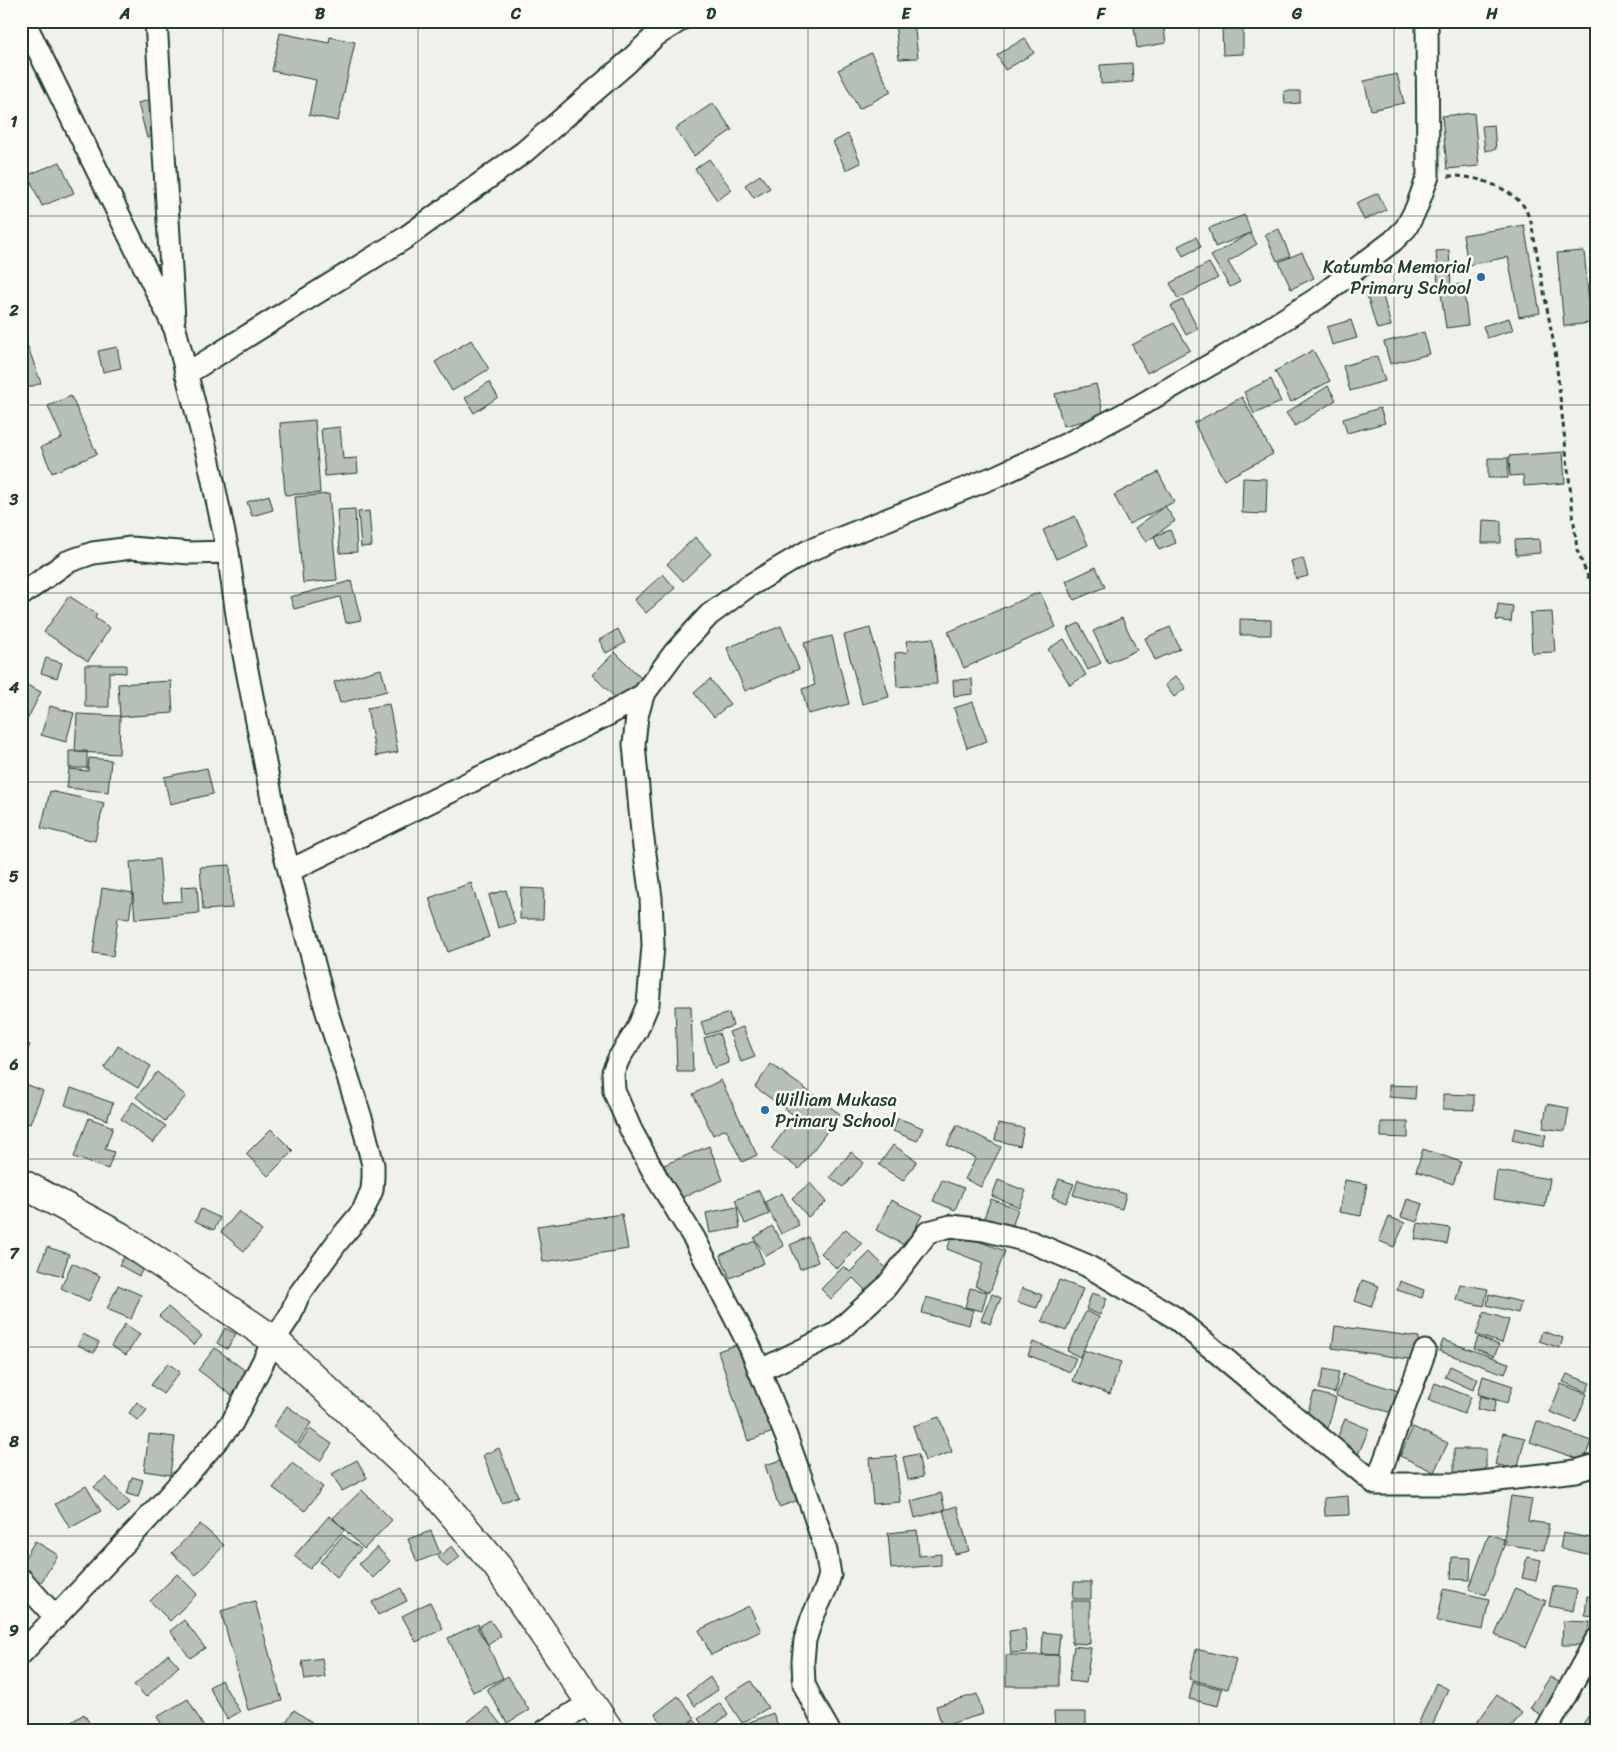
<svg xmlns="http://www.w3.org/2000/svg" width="1617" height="1752" font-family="Sriracha,sans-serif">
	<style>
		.building { fill: #b6bfb8; stroke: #1f3d34 }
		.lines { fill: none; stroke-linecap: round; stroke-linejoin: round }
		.street-casing { stroke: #1f3d34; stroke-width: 25 }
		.secondary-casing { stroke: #1f3d34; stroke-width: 31 }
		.path { stroke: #1f3d34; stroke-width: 3; stroke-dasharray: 5 4; stroke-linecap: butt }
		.street { stroke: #fdfcf7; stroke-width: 21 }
		.secondary { stroke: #fdfcf7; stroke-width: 28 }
		.grid { fill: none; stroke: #1f3d34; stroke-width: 1; stroke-opacity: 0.55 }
		.poi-dot { fill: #1f6fb2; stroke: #fdfcf7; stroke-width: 2 }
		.labels { text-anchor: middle; stroke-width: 5; stroke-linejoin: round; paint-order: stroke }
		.poi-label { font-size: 18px; fill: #1f3d34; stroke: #fdfcf7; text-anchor: end }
		.neatline { fill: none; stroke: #1f3d34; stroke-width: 2 }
		.grid-label { font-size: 16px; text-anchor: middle; font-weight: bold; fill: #1f3d34 }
	</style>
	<rect width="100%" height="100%" fill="#f0f1eb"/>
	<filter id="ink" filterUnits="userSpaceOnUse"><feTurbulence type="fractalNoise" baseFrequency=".02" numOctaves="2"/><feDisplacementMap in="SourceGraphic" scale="10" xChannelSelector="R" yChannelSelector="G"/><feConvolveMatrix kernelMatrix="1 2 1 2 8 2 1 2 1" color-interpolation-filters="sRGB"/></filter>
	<g filter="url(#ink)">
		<!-- building -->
		<path class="building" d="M914 21 918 58 899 59 895 22Z
			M1133 21H1163L1166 43 1137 48Z
			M1222 29H1243V54L1223 55Z
			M280 33 329 43 330 37 355 42 338 121 309 115 316 80 272 71Z
			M1025 38 1034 53 1005 70 997 55Z
			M871 53 891 92 859 109 838 70Z
			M1132 63 1133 82 1101 84 1100 65Z
			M1397 74 1404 103 1371 110 1364 81Z
			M1284 91H1300V103L1285 104Z
			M153 99 162 133 147 138 138 103Z
			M713 103 732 130 694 156 675 129Z
			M1474 113 1479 166 1447 169 1442 116Z
			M1494 125 1496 149 1485 151 1482 126Z
			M848 134 861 163 846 170 833 142Z
			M709 159 732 190 717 200 695 169Z
			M60 162 74 193 42 206 28 175Z
			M760 175 770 188 754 198 745 185Z
			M1378 193 1386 210 1364 220 1356 203Z
			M1245 215 1251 233 1215 247 1209 228Z
			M1524 225 1540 313 1519 317 1508 257 1468 265 1463 235Z
			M1279 229 1290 256 1277 261 1265 234Z
			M1250 233 1257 244 1228 262 1240 282 1230 287 1211 256Z
			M1196 237 1201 247 1183 256 1178 246Z
			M1449 250 1451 286 1438 287 1436 251Z
			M1584 251 1591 323 1564 326 1557 253Z
			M1302 252 1314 278 1291 289 1279 262Z
			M1209 263 1218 278 1178 299 1170 283Z
			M1463 284 1468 325 1446 328 1440 287Z
			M1381 288 1391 326 1377 329 1366 292Z
			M1183 300 1198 329 1186 335 1171 306Z
			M1509 318 1513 330 1487 338 1483 326Z
			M1351 320 1357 338 1332 345 1327 327Z
			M1174 323 1190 350 1147 373 1132 345Z
			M21 328 41 383 21 390Z
			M1424 332 1430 354 1390 364 1384 342Z
			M471 340 489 369 452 391 435 362Z
			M117 347 121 368 103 372 98 351Z
			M1313 350 1330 381 1291 402 1275 371Z
			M1377 356 1385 381 1350 391 1343 366Z
			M1271 379 1281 402 1254 414 1244 392Z
			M489 382 498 397 474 413 465 398Z
			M1096 384 1104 416 1063 426 1055 394Z
			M1328 386 1336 400 1295 426 1286 413Z
			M71 396 97 454 52 473 41 447 62 438 48 406Z
			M1242 397 1273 454 1224 480 1194 423Z
			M1380 408 1385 423 1347 433 1343 419Z
			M315 420 320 493 285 495 280 423Z
			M340 427 343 459 357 458 358 473 325 476 321 429Z
			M1563 452 1565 483 1524 486 1523 475 1510 476 1509 456Z
			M1488 458H1508V478H1488Z
			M1158 472 1174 502 1129 524 1114 495Z
			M1243 478 1267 479 1266 514 1242 513Z
			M329 494 337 580 303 583 295 497Z
			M269 495 273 510 252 516 247 502Z
			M1165 506 1175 521 1146 542 1135 528Z
			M355 509 357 552 340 553 337 510Z
			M369 511 372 546 361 547 358 512Z
			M1075 516 1088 545 1056 559 1043 530Z
			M1483 520 1501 521V543H1482Z
			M1170 530 1176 543 1159 550 1154 536Z
			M695 537 711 554 683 581 667 564Z
			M1539 539 1540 553 1516 555 1515 540Z
			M1303 558 1308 576 1296 579 1291 561Z
			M1096 567 1105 587 1074 600 1066 581Z
			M663 574 675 588 646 613 634 600Z
			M351 581 361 620 346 623 340 597 294 609 290 597Z
			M1040 592 1056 627 964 668 948 632Z
			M69 596 97 614 95 618 110 628 88 661 44 632Z
			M1498 604 1513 606 1511 622 1496 620Z
			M1552 612 1555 652 1532 653 1530 613Z
			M1122 618 1137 650 1108 663 1093 631Z
			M1240 619 1271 620V635H1240Z
			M1079 623 1101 663 1088 670 1067 629Z
			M781 626 799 669 745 691 727 648Z
			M1170 627 1180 649 1155 660 1145 638Z
			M870 628 889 697 862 704 844 635Z
			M618 629 625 643 606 653 599 640Z
			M832 636 849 704 808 714 802 689 815 685 804 643Z
			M933 638 937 684 897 687 895 653 908 652 906 641Z
			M1064 639 1086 675 1070 685 1048 649Z
			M615 652 644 681 621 703 592 675Z
			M46 658 62 663 57 678 41 673Z
			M85 665H126V673L109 672V707H85Z
			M381 669 387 691 340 703 334 682Z
			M1176 676 1186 688 1174 697 1165 685Z
			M710 679 730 704 714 717 694 693Z
			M972 679 973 694 954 696 953 680Z
			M171 681 173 713 120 717 118 684Z
			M21 682 41 692 27 720 21 717Z
			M973 702 987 741 967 748 954 708Z
			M389 704 398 752 376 756 367 708Z
			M50 706 74 713 66 742 41 735Z
			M77 714 120 716 119 754 75 752Z
			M69 751H87V768H69Z
			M89 758 111 760 108 792 67 788 69 769 88 771Z
			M207 768 213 794 170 804 164 777Z
			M50 791 104 803 95 841 41 828Z
			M159 859 163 902 182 901 181 887 197 886 199 913 135 919 130 862Z
			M230 865 232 908 203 910 200 867Z
			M471 883 489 937 448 952 429 898Z
			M102 888 133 893 129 919 118 917 113 956 93 953Z
			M521 888 544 889 543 919H520Z
			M506 890 515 923 498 928 489 895Z
			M675 1006H691L693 1072H677Z
			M729 1013 733 1026 705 1035 701 1022Z
			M743 1027 755 1057 741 1062 729 1032Z
			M719 1033 729 1063 714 1068 704 1038Z
			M21 1041 30 1045 21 1064Z
			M118 1046 151 1066 138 1088 104 1068Z
			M771 1064 840 1114 799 1169 771 1149 795 1116 755 1087Z
			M157 1072 186 1096 165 1121 136 1097Z
			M721 1080 757 1155 742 1162 726 1129 713 1135 693 1094Z
			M21 1082 43 1091 30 1124 21 1121Z
			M1389 1085 1416 1086 1415 1099 1389 1097Z
			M71 1088 113 1103 107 1120 65 1105Z
			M1443 1094 1474 1095V1110L1443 1109Z
			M133 1102 166 1126 153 1143 121 1119Z
			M1547 1104 1569 1108 1565 1131 1543 1128Z
			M89 1118 113 1127 105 1149 114 1152 108 1169 74 1157Z
			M898 1118 923 1128 917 1141 893 1131Z
			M1381 1122H1408V1138L1381 1137Z
			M998 1123 1024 1128 1020 1146 995 1140Z
			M957 1125 1001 1147 981 1187 965 1179 976 1158 947 1145Z
			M1515 1128 1546 1135 1543 1147 1512 1140Z
			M271 1129 293 1151 268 1176 246 1154Z
			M893 1145 917 1161 903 1181 879 1165Z
			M709 1146 723 1180 678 1199 664 1165Z
			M1423 1149 1461 1162 1453 1184 1416 1171Z
			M851 1152 864 1163 843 1187 830 1177Z
			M1497 1171 1550 1179 1545 1207 1493 1199Z
			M1059 1179 1074 1184 1066 1203 1052 1197Z
			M942 1180 964 1188 955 1210 933 1201Z
			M998 1180 1026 1191 1019 1207 992 1196Z
			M1078 1180 1126 1194 1122 1209 1073 1195Z
			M1345 1180 1367 1184 1361 1216 1339 1212Z
			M810 1183 826 1202 808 1217 792 1198Z
			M759 1190 769 1214 745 1224 735 1200Z
			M782 1193 799 1225 781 1234 765 1202Z
			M991 1199 1018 1209 1011 1230 983 1220Z
			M1407 1199 1423 1204 1417 1222 1401 1217Z
			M891 1200 922 1215 906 1246 876 1230Z
			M737 1207 740 1228 710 1233 706 1213Z
			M201 1209 220 1218 214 1230 195 1221Z
			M239 1211 262 1231 244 1251 221 1232Z
			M622 1214 628 1249 543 1262 537 1226Z
			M1389 1217 1405 1223 1394 1247 1379 1241Z
			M1418 1223 1450 1228 1447 1244 1415 1239Z
			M772 1226 784 1246 766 1256 754 1238Z
			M846 1229 862 1244 837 1269 821 1253Z
			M954 1232 1005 1251 990 1292 975 1286 983 1263 947 1249Z
			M808 1237 818 1262 800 1269 790 1245Z
			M755 1241 764 1263 730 1278 720 1255Z
			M47 1247 69 1254 62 1276 39 1269Z
			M870 1252 887 1269 866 1291 853 1278 831 1299 821 1289 844 1266 850 1272Z
			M124 1257 144 1267 139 1276 119 1265Z
			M72 1263 100 1276 89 1301 61 1288Z
			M1059 1280 1083 1289 1066 1331 1042 1321Z
			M1362 1280 1379 1286 1371 1307 1355 1301Z
			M1400 1281 1424 1290 1422 1298 1397 1290Z
			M1460 1284 1488 1289 1484 1306 1456 1300Z
			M118 1285 141 1295 131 1319 107 1309Z
			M970 1288 987 1292 982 1311 965 1307Z
			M1022 1288 1042 1295 1037 1308 1017 1302Z
			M1092 1293 1107 1298 1100 1315 1086 1309Z
			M992 1294 1001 1298 990 1324 981 1320Z
			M1489 1294 1521 1302 1518 1313 1487 1305Z
			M926 1297 973 1310 969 1325 922 1313Z
			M168 1307 202 1336 194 1345 159 1316Z
			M1086 1311 1099 1317 1080 1357 1067 1351Z
			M1484 1312 1509 1320 1502 1343 1476 1335Z
			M125 1324 140 1334 126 1355 111 1346Z
			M1335 1326 1419 1337 1416 1360 1332 1348Z
			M225 1328 236 1334 227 1349 217 1343Z
			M1542 1331 1563 1338 1560 1348 1539 1341Z
			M83 1334 99 1342 94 1353 78 1345Z
			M1478 1337 1499 1345 1494 1356 1474 1348Z
			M1443 1340 1509 1363 1505 1374 1439 1351Z
			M1033 1342 1076 1358 1070 1372 1028 1355Z
			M742 1343 773 1432 748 1441 718 1351Z
			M215 1348 251 1375 234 1397 198 1370Z
			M1083 1350 1121 1362 1110 1394 1073 1381Z
			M168 1363 180 1372 163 1394 151 1385Z
			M1450 1366 1478 1379 1473 1390 1445 1377Z
			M1324 1369 1339 1372 1335 1393 1319 1389Z
			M1343 1374 1402 1392 1395 1414 1336 1396Z
			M1567 1374 1590 1383 1586 1392 1563 1382Z
			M1483 1376 1513 1386 1507 1403 1478 1394Z
			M1435 1383 1471 1397 1464 1414 1428 1400Z
			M1561 1384 1587 1394 1576 1422 1550 1412Z
			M1314 1392 1336 1398 1328 1428 1305 1421Z
			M1480 1396 1496 1400 1493 1413 1477 1409Z
			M137 1402 147 1410 138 1421 129 1413Z
			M287 1406 311 1423 297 1444 273 1427Z
			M939 1417 952 1452 925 1461 913 1426Z
			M1345 1419 1369 1429 1357 1457 1333 1448Z
			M1537 1421 1591 1441 1584 1461 1530 1442Z
			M1413 1427 1448 1443 1434 1472 1400 1456Z
			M310 1429 332 1444 320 1461 298 1446Z
			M1503 1433 1525 1438 1517 1470 1495 1464Z
			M149 1434 175 1437 170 1475 144 1471Z
			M499 1448 518 1496 502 1503 483 1455Z
			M1454 1449H1486V1475L1454 1474Z
			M918 1454 923 1477 908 1480 903 1457Z
			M896 1456 900 1502 873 1504 869 1458Z
			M785 1459 799 1500 779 1507 765 1465Z
			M357 1460 367 1478 342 1491 332 1474Z
			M292 1463 323 1487 305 1511 273 1488Z
			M106 1477 130 1503 118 1513 94 1487Z
			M132 1477 143 1480 138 1497 127 1494Z
			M86 1486 101 1511 70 1528 55 1504Z
			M362 1490 392 1520 364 1549 333 1518Z
			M941 1493 945 1510 915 1518 911 1501Z
			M1348 1496 1349 1515 1325 1516 1324 1498Z
			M1511 1496 1532 1499 1528 1521 1549 1524 1544 1550 1503 1544Z
			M957 1506 969 1551 955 1554 943 1510Z
			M329 1516 345 1529 310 1569 294 1556Z
			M200 1524 224 1545 196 1575 172 1553Z
			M917 1530 919 1556 941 1554V1565L891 1569 888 1533Z
			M431 1531 440 1553 417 1562 408 1539Z
			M1563 1533 1596 1539 1592 1555 1560 1548Z
			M1489 1534 1506 1540 1486 1595 1469 1589Z
			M343 1535 361 1549 337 1577 320 1562Z
			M35 1541 58 1555 40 1584 21 1572V1564Z
			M452 1546 460 1557 447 1567 438 1557Z
			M377 1547 390 1561 373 1578 359 1564Z
			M1452 1557 1471 1558 1470 1580 1451 1579Z
			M1527 1557 1541 1560 1536 1581 1522 1578Z
			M177 1574 197 1594 170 1621 150 1601Z
			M1074 1582H1091V1599H1073Z
			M1553 1586 1577 1590 1573 1611 1549 1606Z
			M401 1588 407 1601 378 1615 372 1602Z
			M1515 1588 1546 1601 1526 1648 1495 1635Z
			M1444 1589 1489 1599 1483 1630 1437 1621Z
			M1587 1596 1596 1597V1617L1585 1616Z
			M255 1601 282 1701 248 1710 221 1611Z
			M1072 1601H1090V1644L1072 1643Z
			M430 1602 443 1629 416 1642 402 1616Z
			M749 1606 761 1631 711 1655 699 1630Z
			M184 1620 205 1648 190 1658 170 1631Z
			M490 1620 501 1636 488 1645 477 1628Z
			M1563 1621 1590 1622 1589 1645H1562Z
			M478 1624 503 1678 473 1692 448 1638Z
			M1025 1629 1027 1652 1011 1653 1009 1631Z
			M1043 1632 1060 1634 1058 1655 1042 1654Z
			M1074 1646 1091 1648 1086 1683 1069 1681Z
			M1196 1649 1236 1659 1228 1689 1189 1679Z
			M168 1654 179 1666 146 1697 134 1685Z
			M1006 1655H1059V1686H1006Z
			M322 1658 325 1677 305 1680 302 1661Z
			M508 1676 529 1710 507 1723 487 1689Z
			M710 1677 718 1690 695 1706 687 1694Z
			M1550 1677 1566 1686 1546 1718 1530 1708Z
			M221 1680 240 1712 227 1719 209 1687Z
			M751 1681 768 1708 742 1723 725 1697Z
			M1193 1682 1222 1689 1218 1706 1189 1699Z
			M1436 1683 1448 1689 1430 1731H1428L1417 1727Z
			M977 1694 983 1714 942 1726 936 1706Z
			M1497 1695 1522 1713 1509 1731H1471Z
			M678 1696 695 1718 678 1731H668L655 1714Z
			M188 1699 206 1731H166L157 1717Z
			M720 1703 728 1715 707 1730 698 1719Z
			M1596 1705V1731H1578Z
			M487 1707 502 1726 496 1731H460L458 1729Z
			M294 1710 325 1731H280Z
			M1054 1712H1086V1731H1055Z
			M773 1713 780 1731H744L742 1725Z
			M84 1714 94 1731H57Z
			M25 1715 34 1731H21V1717Z
			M694 1720 705 1731H683Z"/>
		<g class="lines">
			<defs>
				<path id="street" d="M156 21 174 319
					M186 374 405 238 524 152 627 63 655 36 679 21
					M21 595 67 562 93 553 131 548 190 553 228 552
					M289 871 609 714 643 695
					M759 1371 835 1334 886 1287 928 1232 951 1226 984 1230 1031 1242 1086 1265 1174 1317 1376 1484H1464L1576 1471 1596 1465
					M1376 1484 1425 1351
					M21 1579 56 1618
					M21 1654 166 1499 232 1423 274 1340 290 1316 298 1296 338 1241 363 1211 372 1190 373 1177V1165L362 1121 326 1009 277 825 239 629 228 552 208 457 175 329 24 21
					M545 1731 591 1702
					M829 1731 812 1701 804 1684 803 1661 805 1640 812 1618 826 1588 830 1575 826 1551 812 1508 786 1436 750 1347 694 1238 658 1180 631 1130 614 1091 613 1072 619 1058 637 1030 648 1004 653 946 651 898 642 832 634 744 637 716 643 695 675 652 709 615 747 587 808 551 997 476 1069 443 1139 406 1229 354 1318 298 1393 241 1406 228 1416 209 1428 176 1427 21
					M1546 1731 1596 1640"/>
				<path id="secondary" d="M21 1183 121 1237 274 1340 435 1493 497 1566 610 1731"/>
			</defs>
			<!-- street casing -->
			<use href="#street" class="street-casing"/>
			<!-- secondary casing -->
			<use href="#secondary" class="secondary-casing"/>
			<!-- path -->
			<path class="path" d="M1448 176C1473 175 1505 185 1522 204 1526 208 1528 216 1531 222L1555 351 1577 550 1588 577 1596 584"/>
			<!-- street -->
			<use href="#street" class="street"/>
			<!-- secondary -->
			<use href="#secondary" class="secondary"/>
		</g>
	</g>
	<!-- grid -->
	<path class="grid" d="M223 21V1731M418 21V1731M613 21V1731M808 21V1731M1004 21V1731M1199 21V1731M1394 21V1731M21 216H1596M21 405H1596M21 593H1596M21 782H1596M21 970H1596M21 1159H1596M21 1347H1596M21 1536H1596"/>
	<!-- markers -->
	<g class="poi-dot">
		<circle cx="1481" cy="277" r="5"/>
		<circle cx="765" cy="1110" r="5"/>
	</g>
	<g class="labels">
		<!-- poi labels -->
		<g class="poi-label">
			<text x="1471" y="273">Katumba Memorial<tspan x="1471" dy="21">Primary School</tspan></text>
			<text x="775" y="1106" text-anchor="start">William Mukasa<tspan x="775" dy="21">Primary School</tspan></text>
		</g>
	</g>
	<!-- margin -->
	<rect width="1617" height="1752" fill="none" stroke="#fdfcf7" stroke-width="55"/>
	<rect x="28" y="28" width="1562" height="1696" class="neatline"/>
	<g class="grid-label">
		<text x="125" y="19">A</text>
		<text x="320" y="19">B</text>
		<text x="516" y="19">C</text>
		<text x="711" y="19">D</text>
		<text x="906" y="19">E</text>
		<text x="1101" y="19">F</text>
		<text x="1297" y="19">G</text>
		<text x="1492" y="19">H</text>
		<text x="14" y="127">1</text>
		<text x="14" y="316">2</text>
		<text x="14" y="505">3</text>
		<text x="14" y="693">4</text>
		<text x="14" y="882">5</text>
		<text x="14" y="1070">6</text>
		<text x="14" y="1259">7</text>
		<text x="14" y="1447">8</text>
		<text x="14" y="1636">9</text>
	</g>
</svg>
